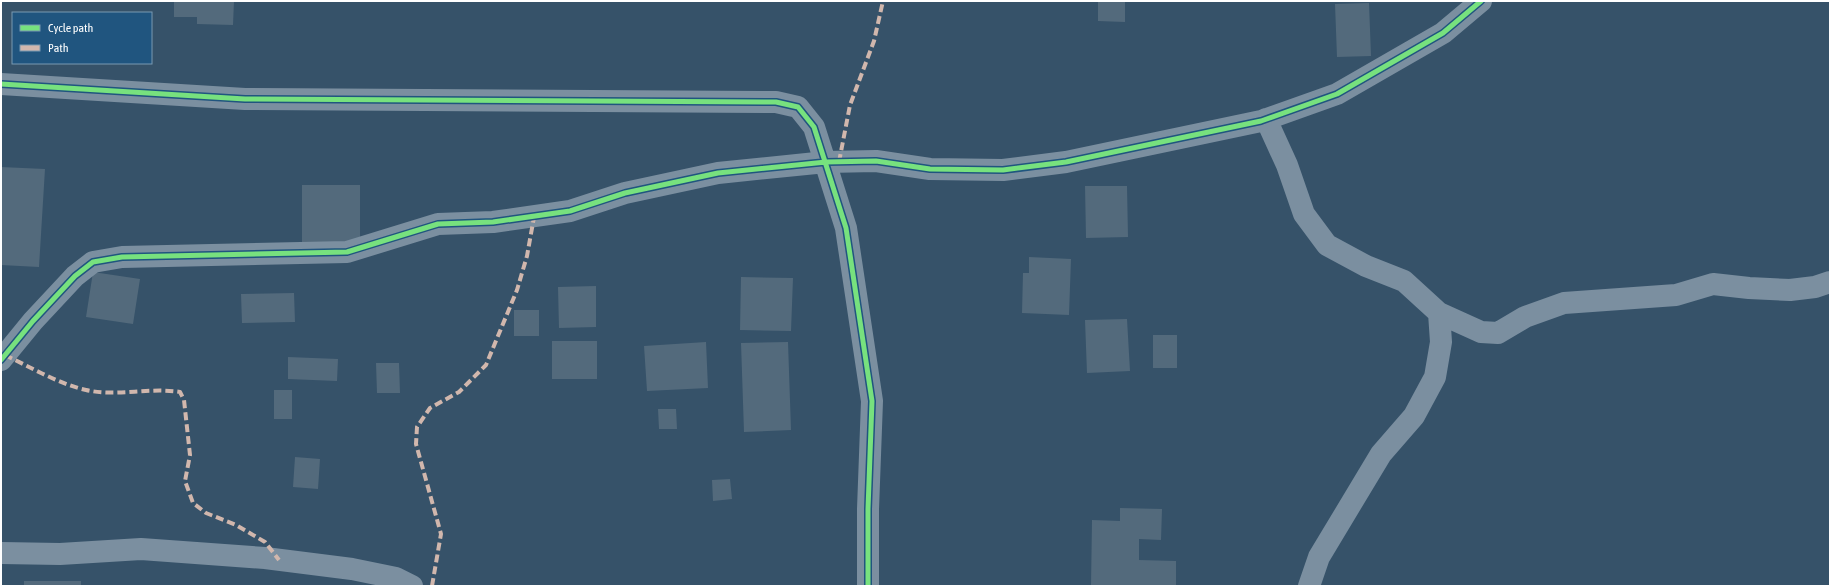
<svg xmlns="http://www.w3.org/2000/svg" width="1831" height="587" font-family="'Asap Condensed',sans-serif">
	<style>
		.building { fill: #536a7c }
		.lines { fill: none; stroke-linecap: round; stroke-linejoin: round }
		.minor { stroke: #7b8fa0; stroke-width: 22 }
		.quiet { stroke: #d1b7ad; stroke-width: 4; stroke-dasharray: 8 4; stroke-linecap: butt }
		.cycleway-casing { stroke: #20557f; stroke-width: 8 }
		.cycleway { stroke: #77e17e; stroke-width: 5 }
	</style>
	<rect width="100%" height="100%" fill="#365269"/>
	<!-- building -->
	<path class="building" d="M174 1H234L233 25 197 24V17H174Z
		M1098 1H1125V22L1098 21Z
		M1369 3 1371 56 1337 57 1335 4Z
		M1 167 45 169 39 267 1 265Z
		M302 185H360V244H302Z
		M1085 186H1127L1128 237 1086 238Z
		M1029 257 1071 259 1069 315 1022 313 1023 273H1029Z
		M93 272 140 279 133 324 86 317Z
		M741 277 793 278 791 331 740 330Z
		M596 286V327L559 328 558 287Z
		M294 293 295 322 242 323 241 294Z
		M514 310H539V336H514Z
		M1127 319 1130 371 1087 373 1085 320Z
		M1153 335H1177V368H1153Z
		M552 341H597V379H552Z
		M706 342 708 388 647 391 644 346Z
		M788 342 791 430 744 432 741 343Z
		M288 357 338 359 337 381 288 379Z
		M376 363H399L400 393H377Z
		M274 390H292V419H274Z
		M658 409H676L677 429H659Z
		M295 457 320 459 318 489 293 487Z
		M730 479 732 499 713 501 712 480Z
		M1120 508 1162 509 1161 540 1139 539V560L1176 561V586H1091L1092 520 1120 521Z
		M24 581H81V586H24Z"/>
	<g class="lines">
		<!-- minor -->
		<path class="minor" d="M1 84 245 99 776 102 798 107 814 127 846 228 872 401 868 509V586
			M1266 119 1287 165 1304 214 1327 245 1366 266 1404 281 1439 313 1441 342 1435 377 1414 416 1381 454 1319 557 1309 586
			M1439 313 1481 332 1498 333 1525 317 1564 303 1676 295 1713 284 1749 288 1790 290 1815 287 1830 282
			M1 360 33 321 75 276 93 262 122 257 347 252 438 224 493 222 570 211 625 193 718 173 826 162 876 161 930 169 1003 170 1066 162 1261 121 1337 94 1443 33 1481 1
			M1 553 60 554 141 549 265 558 352 569 396 578 412 586"/>
		<!-- quiet -->
		<path class="quiet" d="M839 162 850 105 874 41 883 1
			M5 355C30 367 59 384 86 390 117 397 149 387 180 392L184 400 190 455 185 481 193 503 206 513 236 525 265 542 279 560
			M432 586 441 534 416 444 417 427 430 408 459 392 486 365 517 290 527 256 534 217"/>
		<defs>
			<path id="cycleway" d="M1 84 245 99 776 102 798 107 814 127 846 228 872 401 868 509V586
				M1 360 33 321 75 276 93 262 122 257 347 252 438 224 493 222 570 211 625 193 718 173 826 162 876 161 930 169 1003 170 1066 162 1261 121 1337 94 1443 33 1481 1"/>
		</defs>
		<!-- cycleway casing -->
		<use href="#cycleway" class="cycleway-casing"/>
		<!-- cycleway -->
		<use href="#cycleway" class="cycleway"/>
	</g>
	<!-- border -->
	<rect width="1831" height="587" fill="none" stroke="#ffffff" stroke-width="4"/>
	<!-- legend -->
	<rect x="12" y="12" width="140" height="52" fill="#20557f" stroke="#7999b2"/>
	<rect x="20" y="25" width="20" height="6" fill="#77e17e" stroke="#7999b2"/>
	<text x="48" y="32" font-size="12" fill="#ffffff">Cycle path</text>
	<rect x="20" y="45" width="20" height="6" fill="#d1b7ad" stroke="#7999b2"/>
	<text x="48" y="52" font-size="12" fill="#ffffff">Path</text>
</svg>
